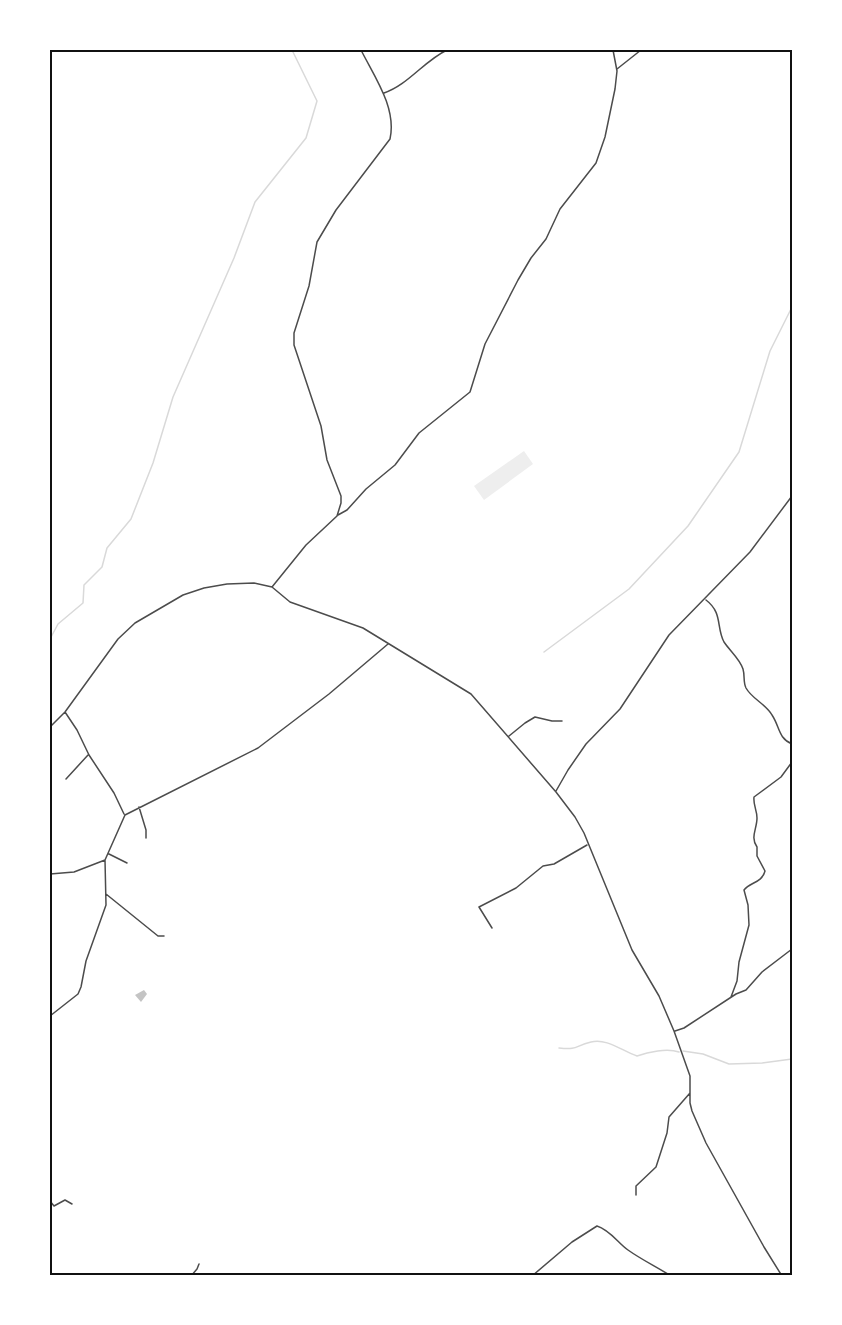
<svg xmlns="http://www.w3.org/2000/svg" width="842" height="1325" font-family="Mulish,sans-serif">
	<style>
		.green { fill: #eee }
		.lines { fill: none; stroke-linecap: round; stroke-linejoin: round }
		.stream { stroke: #d9d9d9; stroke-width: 1.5 }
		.building { fill: #c4c4c4 }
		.minor { stroke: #4c4c4c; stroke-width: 1.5 }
		.neatline { fill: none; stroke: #111; stroke-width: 2 }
	</style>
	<rect width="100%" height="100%" fill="#fff"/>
	<!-- green -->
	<path class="green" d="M524 451 533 464 484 500 474 486Z"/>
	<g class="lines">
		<!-- stream -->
		<path class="stream" d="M50 639 58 624 83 603 84 585 102 567 107 548 131 519 153 463 173 397 234 258 255 202 306 138 317 101 292 50
			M544 652 629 589 688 526 739 452 770 351 792 307
			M559 1048C579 1050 574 1046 591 1042 607 1038 622 1051 637 1056 648 1052 667 1048 679 1052
			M683 1051 703 1054 729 1064 762 1063 792 1059"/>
	</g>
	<!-- building -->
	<path class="building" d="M144 990 147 994 141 1002 135 995Z"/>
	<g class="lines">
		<!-- minor -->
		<path class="minor" d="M617 69 641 50
			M384 93C408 85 424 61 447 50
			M338 515 347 510 366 489 395 465 419 433 470 392 485 344 518 280 531 258 546 239 560 209 596 163 605 137 615 89 617 71 613 50
			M272 587 306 545 337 516 341 503V496L327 460 321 426 294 345V333L309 286 317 242 336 210 390 139C397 108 374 76 361 50
			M706 600C723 613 716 627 724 642 730 651 740 659 743 669 745 676 743 682 746 688 752 699 766 704 772 715 780 727 778 738 792 744
			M65 712 77 730 89 755 114 793 124 814
			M50 727 65 712 118 639 135 623 183 595 204 588 227 584 254 583 272 587 290 602 363 628 471 694 556 792 575 817 584 833 632 950 659 996 674 1031 690 1076V1103L692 1111 706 1143 764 1247 782 1276
			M509 736 525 723 535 717 552 721H562
			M66 779 88 755
			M556 791 568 770 586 744 620 709 669 635 750 552 792 496
			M139 807 146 830V838
			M109 854 127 863
			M50 874 74 872 105 860
			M106 894 158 936H164
			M492 928 479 907 516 888 543 866 554 864 587 845
			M731 997 737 981 739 962 749 925 748 905 744 890C750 882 762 883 765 871L757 856V847C750 837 757 829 757 818 757 810 753 805 754 797L781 777 792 762
			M50 1016 78 994 81 987 86 961 106 905 105 860 125 815 258 748 329 694 388 644
			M675 1031 684 1028 736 994 746 990 762 972 792 949
			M636 1195V1186L656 1167 667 1133 669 1117 690 1093
			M50 1201 54 1206 65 1200 72 1204
			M191 1276 197 1269 199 1264
			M532 1276 572 1242 597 1226C610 1230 618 1243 628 1250 642 1260 657 1267 671 1276"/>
	</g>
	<!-- border -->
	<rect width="842" height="1325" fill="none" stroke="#ffffff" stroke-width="102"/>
	<rect x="51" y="51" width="740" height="1223" class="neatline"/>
</svg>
